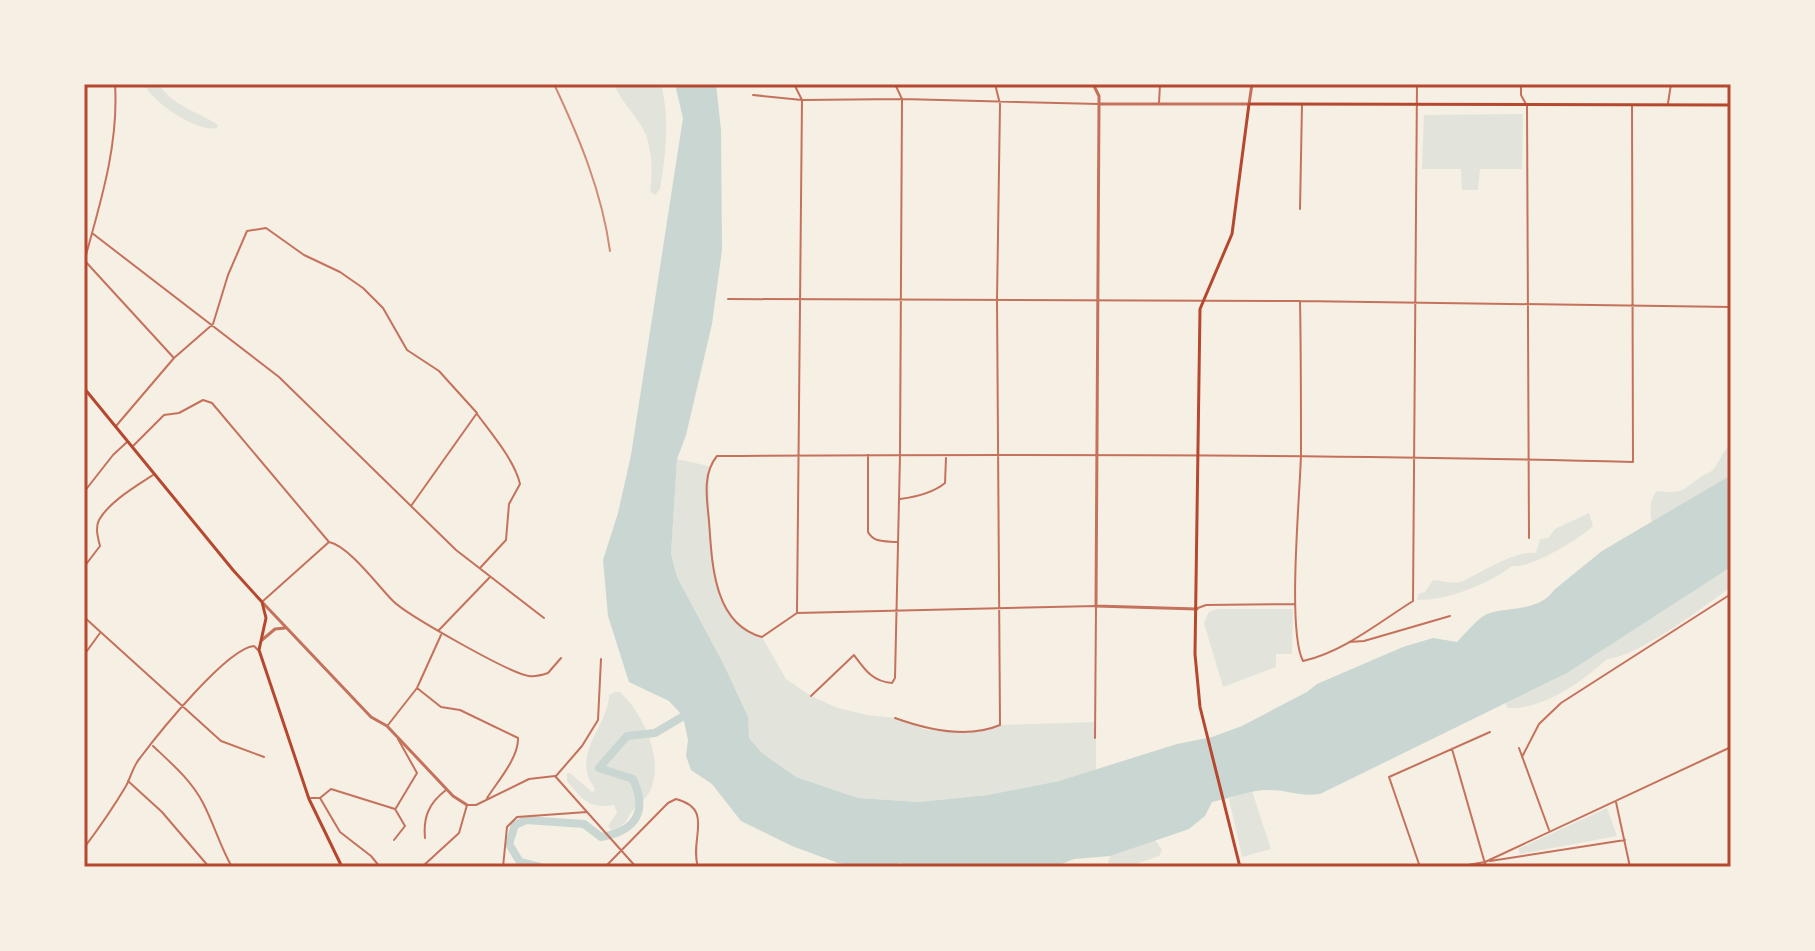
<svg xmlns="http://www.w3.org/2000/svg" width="1815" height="951" font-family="Montserrat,sans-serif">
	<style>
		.green { fill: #e2e4dc }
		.water { fill: #c9d6d2 }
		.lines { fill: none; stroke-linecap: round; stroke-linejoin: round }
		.river { stroke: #c9d6d2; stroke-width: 8 }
		.minor { stroke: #c5725c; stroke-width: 2 }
		.tertiary { stroke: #c5725c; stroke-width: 3 }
		.secondary { stroke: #b5482f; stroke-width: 3 }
		.rail { stroke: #cf8b77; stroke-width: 2 }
		.neatline { fill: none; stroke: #b5482f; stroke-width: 3 }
	</style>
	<rect width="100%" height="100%" fill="#f6efe4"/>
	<!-- green -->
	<path class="green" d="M144 84H159C173 107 198 111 218 125L217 128C197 133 151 101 144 84Z
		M614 84H661C670 120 666 152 660 189L655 195 650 191C653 174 652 149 645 133 637 115 621 103 614 84Z
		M1523 114 1522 169H1480L1478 190H1462L1461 169H1422L1424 115Z
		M1731 444V475L1652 522C1649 513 1650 498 1657 491 1684 494 1681 491 1702 476 1705 474 1711 472 1713 470 1720 462 1722 451 1731 444Z
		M677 459 709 466C711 516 700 620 762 637L786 679 811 696 838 708 867 715 895 718 927 730 985 731 1000 725 1096 722V770L1059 781 988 795 919 802 858 798 796 777 762 753 749 738 747 717 724 665 677 577 671 554Z
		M1589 513 1593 526C1580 539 1530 569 1512 566 1489 584 1446 601 1417 600L1418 594 1425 592 1433 580C1444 581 1456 585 1465 580 1484 571 1515 550 1536 553L1540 539 1548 538 1555 529Z
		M1731 567V587C1705 606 1638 657 1607 659 1583 681 1543 710 1508 708L1505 703 1567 673Z
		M1293 609 1292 654H1276V667L1223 687 1204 623 1209 612 1218 609Z
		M615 692H620C643 713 665 760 650 791 646 799 639 803 633 810 626 820 625 827 612 831L608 826 617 813 614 805C589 809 583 800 567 781V773H570L592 792 595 790C594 786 591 783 589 779 577 748 608 724 609 695Z
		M1247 791H1252L1271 849 1242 857 1229 799Z
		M1607 808 1617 836 1520 854 1518 849Z
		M1155 840 1162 850 1159 856 1127 867 1107 866 1110 856Z"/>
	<!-- water -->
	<path class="water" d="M675 84H716L721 130 722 250 712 324 686 435 677 459 671 554 677 577 724 665 748 717 749 738 762 753 796 777 858 798 919 802 988 795 1059 781 1177 744 1212 737 1242 726 1307 692 1317 684 1403 647 1433 638 1457 642C1466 633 1479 616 1490 613 1511 607 1540 611 1554 590L1602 551 1731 475V567L1567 673 1320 794C1301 797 1287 790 1269 790 1249 790 1232 798 1212 802L1205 816 1189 829 1110 856 1074 859 1054 867H907L902 863 867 867 838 863 792 846 741 821 712 784 691 770 686 756 688 740 683 716 669 701 629 682 608 616 603 560 618 513 631 455 683 118Z"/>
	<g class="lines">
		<!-- river -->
		<path class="river" d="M540 867 520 862 509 844 515 825 526 820 584 824 601 837C636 831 648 812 633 779L599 768 627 736 655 733 692 711"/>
		<!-- minor -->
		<path class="minor" d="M794 84 802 100 797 612
			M1521 84V95L1527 106 1529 538
			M753 95 802 100 902 99 1099 104
			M1159 103 1160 84
			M1668 103 1671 84
			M1300 209 1302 104
			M92 233 279 377 456 550 544 618
			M85 261 173 357
			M84 262C100 204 119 145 115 84
			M728 299 1300 301 1731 307
			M1300 301C1301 352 1301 403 1301 454 1300 496 1287 630 1303 661 1343 652 1378 623 1413 601L1417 84
			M477 414C491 433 515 461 520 484L509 504 506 540 480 568
			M116 426 174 358 213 324 228 275 247 231 266 228 304 255 340 272 363 288 383 308 407 350 439 371 477 413 411 506
			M133 446 164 415 179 413 203 400 212 403 329 542C349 546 378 586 393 601 407 615 511 674 529 676 536 677 542 675 548 673L561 658
			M868 455V532C874 543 885 541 897 542
			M84 492 113 455 127 442
			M900 499C915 497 933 493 945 483L946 458
			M84 567 100 546C98 538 95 528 99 520 109 502 136 486 153 475
			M263 601 329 542
			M1198 608 1206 605 1295 604
			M84 617 221 741 264 757
			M439 630 490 577
			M1349 642 1364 641 1450 616
			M84 655 100 633
			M417 688 441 707 460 710 518 738C519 757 498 781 487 798
			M811 696 854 655C865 670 873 682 892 683L895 678 900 455 902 99 895 84
			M895 718C928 730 967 739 1000 725L997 300 1000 104 995 84
			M388 725 417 688 441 635
			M1095 738 1096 606 797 613 762 637C713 624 712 562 709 521 707 499 702 474 717 456 1022 454 1327 454 1633 462L1632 106
			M153 746C172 764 191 780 203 803 214 824 220 846 232 867
			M1519 748 1549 830
			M1452 749 1486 867
			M1522 757 1539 724 1561 703 1731 594
			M556 776 582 746 598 720 601 659
			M128 781 162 812 209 867
			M311 798H320L340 832 371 856 380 867
			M320 798 331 789 395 809 405 826 394 840
			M1616 802 1630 867
			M396 808 417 773 398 739
			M425 838C423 817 429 803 446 790
			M84 848C99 828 113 808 126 786 131 777 133 766 140 758 158 734 227 648 254 646L258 650
			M1490 861 1625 840
			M423 866 459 833 467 805H476L529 779 555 776 636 867
			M410 867H425
			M503 867 507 827 517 817 587 812
			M605 867 668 803 676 799C715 809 689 839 698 867
			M1420 867 1389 777 1490 732
			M1456 867 1485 862 1731 747"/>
		<!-- tertiary -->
		<path class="tertiary" d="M1093 84 1099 96V104L1096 606 1197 609
			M1099 104H1249L1252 84
			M263 603 371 717 387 726 453 796 467 805
			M262 640 275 629 285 628"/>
		<!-- secondary -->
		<path class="secondary" d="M84 388 233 570 262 602 266 618 259 650 309 799 342 867
			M1240 867 1200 707 1195 654 1200 309 1232 234 1249 104 1731 105"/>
		<!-- rail -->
		<path class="rail" d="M554 84C579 137 602 192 610 251"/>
	</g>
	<!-- border -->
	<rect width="1815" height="951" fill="none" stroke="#f6efe4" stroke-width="172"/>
	<rect x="86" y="86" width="1643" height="779" class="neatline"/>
</svg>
